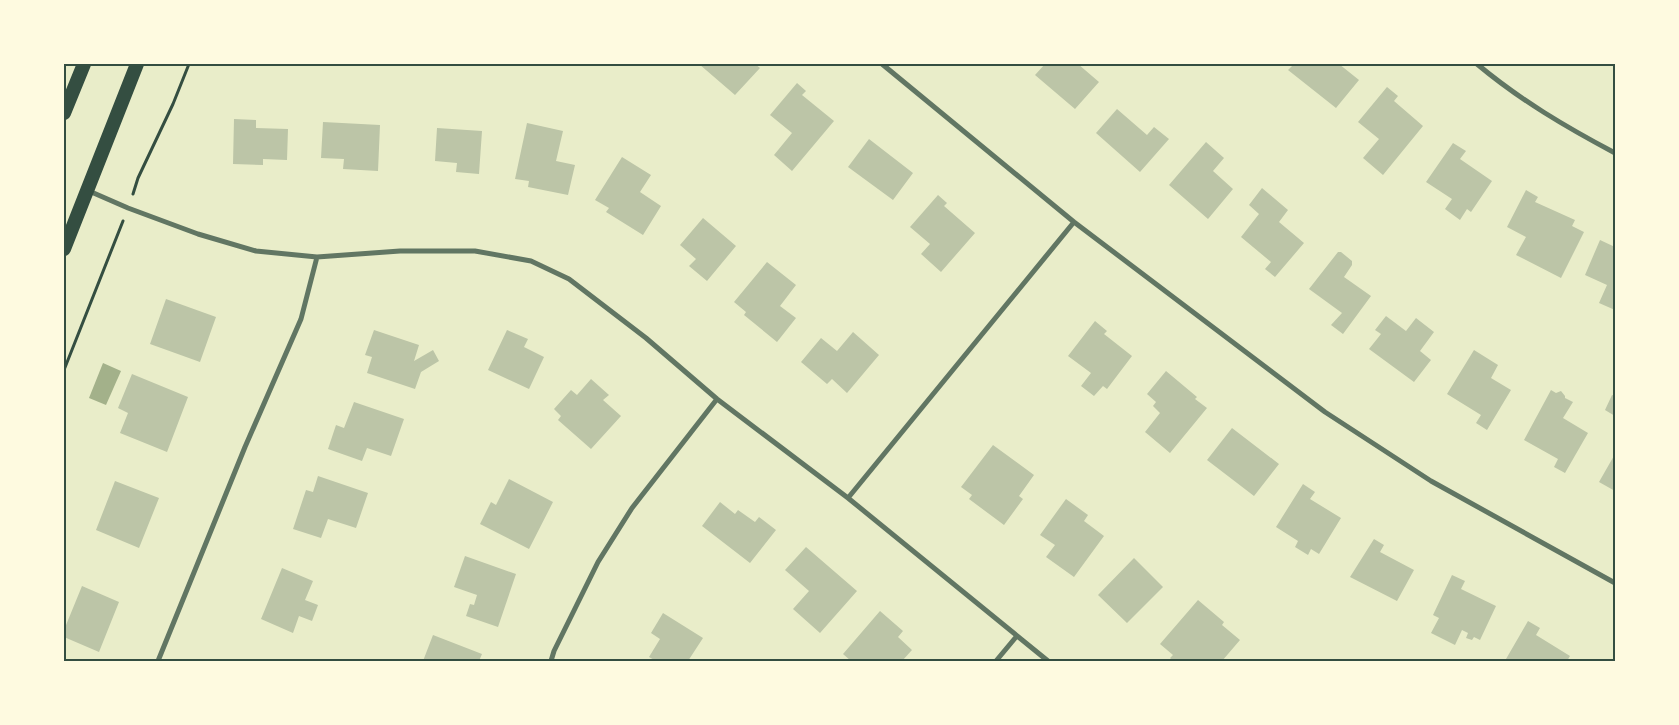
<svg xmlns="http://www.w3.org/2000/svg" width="1679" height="725" font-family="'Archivo Narrow',sans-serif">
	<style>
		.water { fill: #a3b18a }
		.building { fill: #bcc5a7 }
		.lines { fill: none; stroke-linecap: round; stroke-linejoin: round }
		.path { stroke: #344e41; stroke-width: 3 }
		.minor { stroke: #617663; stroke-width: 5 }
		.trunk { stroke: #344e41; stroke-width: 14 }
		.neatline { fill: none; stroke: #344e41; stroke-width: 2 }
	</style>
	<rect width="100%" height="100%" fill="#e9edc9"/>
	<!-- water -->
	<path class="water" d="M103 363 121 371 106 405 89 398Z"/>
	<!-- building -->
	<path class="building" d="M699 64H755L760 68 735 95Z
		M1045 64H1078L1099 82 1075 109 1035 75Z
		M1294 64H1339L1359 80 1336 108 1288 70Z
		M797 83 806 91 802 95 834 121 792 171 774 155 792 133 770 115Z
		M1387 87 1398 96 1394 101 1423 126 1383 175 1363 158 1379 139 1358 122Z
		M1117 109 1147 135 1154 127 1169 139 1140 172 1096 133Z
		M234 119 256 120V128L288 129 287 160 263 159V165L233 164Z
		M323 122 380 125 378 171 343 169 344 159 321 158Z
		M527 123 563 131 556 161 575 165 568 195 528 187 529 181 515 179Z
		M437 128 482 131 479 174 456 172 457 163 435 161Z
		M869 139 913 173 893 200 848 167Z
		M1206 142 1224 158 1213 171 1233 189 1208 219 1169 185Z
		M1453 143 1466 151 1460 159 1492 181 1471 212 1467 209 1460 220 1445 209 1452 199 1426 182Z
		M622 157 651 175 640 192 661 206 643 235 606 212 609 208 595 200Z
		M1262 188 1288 210 1279 222 1304 243 1275 277 1265 269 1271 262 1241 237 1259 214 1249 205Z
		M1526 190 1538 197 1535 202 1575 220 1572 226 1584 232 1561 278 1516 255 1526 237 1507 227Z
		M938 195 947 203 944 206 975 233 941 272 921 254 930 244 910 227Z
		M703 218 736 246 707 281 689 266 696 259 680 245Z
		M1600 240 1615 247V310L1599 303 1607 285 1585 275Z
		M1338 252H1341L1352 261V265L1344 277 1371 296 1343 334 1331 325 1342 313 1309 289Z
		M767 262 796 285 780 306 796 318 777 342 744 315 746 312 734 302Z
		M166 299 216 317 200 362 150 344Z
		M1386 316 1406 331 1416 318 1434 332 1420 351 1431 360 1414 382 1369 349 1381 334 1375 330Z
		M1095 321 1107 331 1104 334 1132 356 1107 389 1103 386 1094 396 1081 386 1091 373 1068 356Z
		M374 330 419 345 414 361 433 350 439 361 421 372 415 389 367 373 372 357 365 355Z
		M507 330 528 339 524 347 544 357 529 389 488 370Z
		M853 332 879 355 847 393 832 379 827 384 801 362 821 338 837 351Z
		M1474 350 1498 365 1491 378 1511 390 1487 430 1476 423 1481 415 1447 394Z
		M1166 371 1197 397 1195 399 1207 408 1170 453 1145 432 1160 413 1153 406 1156 402 1147 394Z
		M132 374 188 397 167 452 120 433 128 413 118 408Z
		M591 379 609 395 603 400 621 416 591 449 558 420 561 416 554 409 571 390 577 395Z
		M1551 390 1556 393 1561 391 1565 396V398L1573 402 1563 418 1588 433 1565 473 1554 467 1558 459 1524 440Z
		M1612 395 1615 396V416L1605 410Z
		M354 402 404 419 391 456 367 448 362 461 328 449 336 425 344 428Z
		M1232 428 1279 464 1254 496 1207 460Z
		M993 445 1034 475 1019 496 1023 499 1004 525 969 499 972 495 961 487Z
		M1615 454V491L1599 482Z
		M318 476 368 493 356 528 328 519 321 538 293 529 306 490 313 492Z
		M509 479 553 502 529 549 480 524 491 502 496 505Z
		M115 481 159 498 139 548 96 530Z
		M1303 484 1315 492 1310 499 1341 518 1319 554 1311 549 1308 555 1295 547 1298 541 1276 527Z
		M1066 499 1088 515 1084 521 1104 536 1074 577 1046 557 1055 545 1040 535Z
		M720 502 735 514 738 510 755 522 759 517 776 530 750 563 702 526Z
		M1374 539 1384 545 1380 552 1414 570 1397 601 1350 577Z
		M806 547 857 591 820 633 793 609 809 591 785 570Z
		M465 556 516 574 498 627 466 616 470 604 474 605 477 595 454 587Z
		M1134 558 1163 587 1127 623 1098 595Z
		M282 568 313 581 305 600 318 605 312 621 299 616 293 633 261 619Z
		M1452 575 1465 581 1461 589 1496 606 1480 640 1474 637 1472 640 1466 638 1468 633 1462 630 1455 645 1431 633 1439 618 1433 615Z
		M82 586 119 602 99 652 64 637V630Z
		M1198 600 1224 622 1222 625 1240 640 1222 661H1173L1170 658 1173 655 1160 644Z
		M880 611 903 631 898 637 912 650 902 661H851L843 654Z
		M663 613 703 638 688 661H656L649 657 660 639 651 633Z
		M1528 621 1540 628 1536 635 1570 656 1567 661H1509L1506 659Z
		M433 635 482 654 479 661H423Z"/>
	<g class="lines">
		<!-- path -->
		<path class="path" d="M133 194 138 178 173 104 189 64
			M64 370 123 221"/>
		<!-- minor -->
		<path class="minor" d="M882 64 1074 222 1325 412 1431 481 1615 583
			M1477 64C1520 100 1566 127 1615 153
			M89 191 128 208 198 234 256 251 317 257 400 251H475L531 261 569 279 646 338 717 399 848 498 1048 661
			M848 498 1074 222
			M158 661 245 447 301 319 317 257
			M551 661 554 651 598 562 632 508 717 399
			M996 661 1016 637"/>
		<!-- trunk -->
		<path class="trunk" d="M64 113 84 64
			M64 249 137 64"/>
	</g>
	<!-- border -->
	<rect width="1679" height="725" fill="none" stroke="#fefae0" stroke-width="130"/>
	<rect x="65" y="65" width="1549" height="595" class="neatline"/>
</svg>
